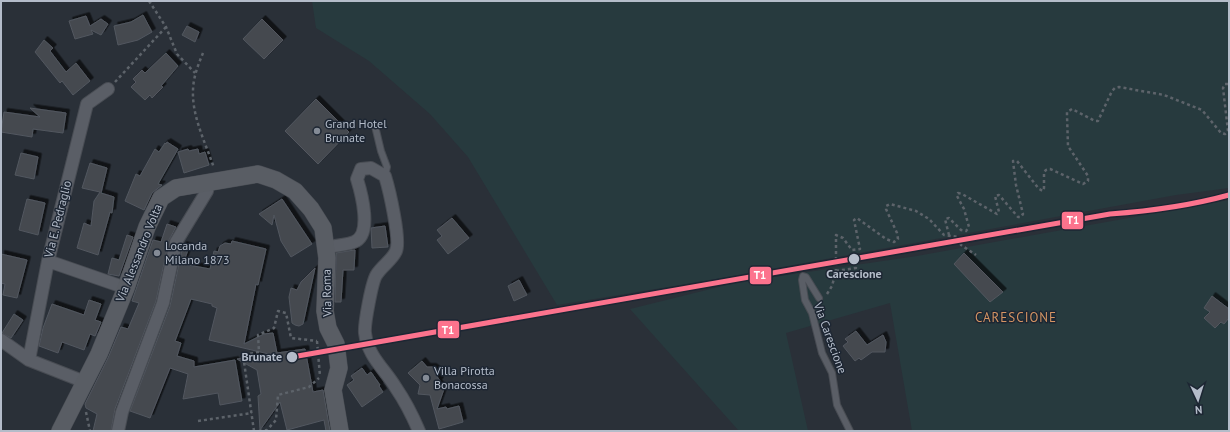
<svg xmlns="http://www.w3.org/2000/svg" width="1230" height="432" font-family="'PT Sans',sans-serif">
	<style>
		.green { fill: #273a3e }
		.building { fill: #444950; stroke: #52575f; filter: url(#shadow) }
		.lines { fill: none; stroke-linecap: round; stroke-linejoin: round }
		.lane-casing { stroke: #484c53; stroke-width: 8 }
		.street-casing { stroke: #484c53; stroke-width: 14 }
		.secondary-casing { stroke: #484c53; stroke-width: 18 }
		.path { stroke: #5d636a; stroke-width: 2.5; stroke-dasharray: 3 3; stroke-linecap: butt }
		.lane { stroke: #5a5e66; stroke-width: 6 }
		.street { stroke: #5a5e66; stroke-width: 12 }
		.secondary { stroke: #595d64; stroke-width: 17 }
		.tram-1-casing { stroke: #1d2633; stroke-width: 8 }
		.tram-1 { stroke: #fc738d; stroke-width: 5 }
		.poi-dot { fill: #848b96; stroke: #1d2633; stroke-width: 1.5 }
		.stop-dot { fill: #b4bcc9; stroke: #1d2633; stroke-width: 1.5 }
		.labels { text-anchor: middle; stroke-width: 3; stroke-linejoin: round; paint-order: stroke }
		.poi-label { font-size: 12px; fill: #b4bcc9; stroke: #1d2633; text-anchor: start }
		.street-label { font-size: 12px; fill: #b4bcc9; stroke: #1d2633 }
		.stop-label { font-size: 12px; font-weight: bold; fill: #b4bcc9; stroke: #1d2633 }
		.neighbourhood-label { font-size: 13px; letter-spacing: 1px; fill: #d59563; stroke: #1d2633 }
		.line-badge { stroke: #1d2633; stroke-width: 1.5 }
		.badge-label { font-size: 11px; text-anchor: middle; font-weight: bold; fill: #fff }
	</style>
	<defs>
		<filter id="shadow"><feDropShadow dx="3.5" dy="-3.5" stdDeviation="0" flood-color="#0009"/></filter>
	</defs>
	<rect width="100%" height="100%" fill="#2a3038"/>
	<!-- green -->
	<path class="green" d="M312 1H1229V188L1176 195 711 280 557 305 468 157 430 114 369 61 316 28Z
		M1229 200V431H912L890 303 786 333 808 431H739L630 309 739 282 917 256Z"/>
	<!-- building -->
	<path class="building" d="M143 15 152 32 138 40 118 45 114 26 131 22Z
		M86 16 90 26 101 19 108 24 101 35 91 30 93 34 75 39 69 21Z
		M262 19 283 40 264 59 243 39Z
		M187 26 199 32 195 42 182 35Z
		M44 40 53 48 50 51 66 72 76 63 90 81 73 95 62 81 60 83 35 52Z
		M166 53 178 66 161 86 163 87 152 98 150 95 145 100 131 87 136 82 133 79 142 70 145 73Z
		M316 99 349 132 318 164 285 131Z
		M30 108 66 113 63 133 33 129 32 137 1 132 4 112 40 117Z
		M167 142 178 149 158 184 162 185 152 193 144 210 125 201 136 174 140 176 155 149 159 152 165 143 166 144Z
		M188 149 189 151 198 149 199 154 205 152 209 165 184 173 178 152Z
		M21 153 38 157 34 179 15 175Z
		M90 163 107 168 101 193 114 197 112 213 110 212 98 255 77 248 84 223 91 226 94 201 100 192 82 188Z
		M27 199 45 203 38 235 19 230Z
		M282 199 312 244 291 257 281 241 274 215 272 225 259 214Z
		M452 218 469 238 448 254 437 240 442 236 437 230Z
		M167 224 176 227 169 240 156 301 115 409 111 431H93L97 414 86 408 85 404 108 358 121 327 128 329 139 303 132 301 153 240 161 242Z
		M385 226 388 247 372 248 371 228Z
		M127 235 133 237 119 276 108 274 112 258 119 260Z
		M232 241 266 249 258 285 256 284 244 344 264 334 273 333 277 353 305 349 313 392 323 390 330 431H326L324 420 287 430 280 402 260 430 258 396 261 394 257 370 237 359 269 354 209 340 217 308 212 306V304L191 299 175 341 181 343 177 356 194 361V367L235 360 242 401 220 405 218 393 183 399 188 374 170 368 150 418 130 411 170 306 183 245 189 247 183 264 210 269 214 251 218 252 220 246 225 243 231 244Z
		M354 250H355L354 270H343L341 302H335L336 253Z
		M964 253 1003 292 990 302 954 264Z
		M1 254 27 260 17 298 3 295 5 284 1 283Z
		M315 268 303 324 299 326 295 325 292 323 289 297 291 288 297 290 301 282Z
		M519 280 527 295 514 301 508 286Z
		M1212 296 1229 309V318L1224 324 1221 322 1215 328 1204 318 1210 312 1204 308Z
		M89 300 101 304 95 320 101 322 95 336 90 334 84 350 62 342 58 353 39 346 43 328 52 304 84 315Z
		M14 314 23 320 11 338 2 333Z
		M856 331 867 345 883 335 886 342 885 352H872L861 360 859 358 855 361 843 346 848 342 845 339Z
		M422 361 427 367H433L437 370 436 375 440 381 438 383 444 389 437 409 446 407 447 409 459 406 463 422 439 429 430 395 418 394 420 385 408 373Z
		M362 368 367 375 371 372 380 385 379 386 383 392 362 407 347 385 354 380 351 376Z"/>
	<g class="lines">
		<defs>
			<path id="lane" d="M375 126 381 151 387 167 385 176
				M819 298 806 277 803 276 802 280 805 300 812 313 822 353 832 373 837 405 850 431"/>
			<path id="street" d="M326 247C335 246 346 245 354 242 373 235 361 192 357 179L361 169 371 168 385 176C389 189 401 240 396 251 393 259 382 266 377 274 372 280 364 325 365 333 368 357 385 369 396 388 405 401 413 417 419 431
				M48 261 126 288
				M1 340 29 360 85 382
				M29 360 48 261 87 104 108 89
				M118 431 122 412 163 303 176 242 207 191 208 182"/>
			<path id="secondary" d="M60 431 99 354 126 288 147 227 161 198 176 188 258 174 276 180 295 191 311 209 323 228 327 258 325 311 328 328 336 344 339 368 333 390 340 431"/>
		</defs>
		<!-- lane casing -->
		<use href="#lane" class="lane-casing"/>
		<!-- street casing -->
		<use href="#street" class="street-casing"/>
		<!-- secondary casing -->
		<use href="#secondary" class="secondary-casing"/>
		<!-- path -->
		<path class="path" d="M149 1 166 27 177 54 195 73
			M203 53C198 65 193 78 193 91 192 117 206 144 214 168
			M115 82 166 27
			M949 235 945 219 949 218 961 230 966 231 969 227 964 209 957 196 958 193 962 194 997 214 999 212 995 196 999 195 1018 217H1021L1023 214 1016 185 1013 161H1017L1039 189 1043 191 1044 188V172L1046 170 1050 169 1083 184 1088 181V176L1068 146 1067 115V112L1072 109 1095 121H1098L1112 91 1115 88 1119 87 1164 95 1202 110 1221 133 1225 134 1228 131 1223 88 1225 84H1229
			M836 271 856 268 855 265
			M827 294 832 286 836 271V235L843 238 852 250 860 249 854 220 857 218 886 239 894 242 898 239 897 233 886 209V206L890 204 916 211 929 219 944 235 959 237 961 245 976 255
			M317 341 320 376
			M86 412 90 431
			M198 421 252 413
			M254 431 243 355 259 352 258 335 274 328 278 311 286 313 291 338 317 341
			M259 431 267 430 276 420 278 395 309 387 319 378"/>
		<!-- lane -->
		<use href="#lane" class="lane"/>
		<!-- street -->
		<use href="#street" class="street"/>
		<!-- secondary -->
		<use href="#secondary" class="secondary"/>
		<defs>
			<path id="tram-1" d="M292 357 1110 214C1151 211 1189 206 1229 195"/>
		</defs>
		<!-- tram-1 casing -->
		<use href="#tram-1" class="tram-1-casing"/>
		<!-- tram-1 -->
		<use href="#tram-1" class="tram-1"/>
	</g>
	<!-- markers -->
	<g class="poi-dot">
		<circle cx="317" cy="131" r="4"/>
		<circle cx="157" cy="253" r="4"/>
		<circle cx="426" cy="378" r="4"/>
	</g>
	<g class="stop-dot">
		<circle cx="854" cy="259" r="6"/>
		<circle cx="292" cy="357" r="6"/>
	</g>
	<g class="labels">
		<!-- poi labels -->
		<g class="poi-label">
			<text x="325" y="128">Grand Hotel<tspan x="325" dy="14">Brunate</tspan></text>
			<text x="165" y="250">Locanda<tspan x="165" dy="14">Milano 1873</tspan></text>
			<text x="434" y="375">Villa Pirotta<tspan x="434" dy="14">Bonacossa</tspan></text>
		</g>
		<!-- street labels -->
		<g class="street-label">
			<text transform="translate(58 219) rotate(-76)" y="4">Via E. Pedraglio</text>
			<text transform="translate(139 253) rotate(-68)" y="4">Via Alessandro Volta</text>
			<text transform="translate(327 293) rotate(-91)" y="4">Via Roma</text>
			<text transform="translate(830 338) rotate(70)" y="4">Via Carescione</text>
		</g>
		<!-- stop labels -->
		<g class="stop-label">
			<text x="854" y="278">Carescione</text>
			<text x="282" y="361" text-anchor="end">Brunate</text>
		</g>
		<!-- neighbourhood labels -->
		<g class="neighbourhood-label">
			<text x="1016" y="322">CARESCIONE</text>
		</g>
	</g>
	<g class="line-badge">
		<rect x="1061" y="211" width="23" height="19" rx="4" fill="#fc738d"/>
		<rect x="749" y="266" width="23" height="19" rx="4" fill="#fc738d"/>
		<rect x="437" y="320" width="23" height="19" rx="4" fill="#fc738d"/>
	</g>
	<g class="badge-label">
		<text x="1073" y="224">T1</text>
		<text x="760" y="279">T1</text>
		<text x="448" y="334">T1</text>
	</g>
	<!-- border -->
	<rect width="1230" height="432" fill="none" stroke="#b4bcc9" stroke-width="4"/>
	<!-- north arrow -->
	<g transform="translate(1198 400) rotate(176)" stroke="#1d2633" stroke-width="3" paint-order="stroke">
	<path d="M0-3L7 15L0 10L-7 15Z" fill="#b4bcc9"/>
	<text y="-6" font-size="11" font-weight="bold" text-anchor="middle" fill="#b4bcc9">N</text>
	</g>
</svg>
